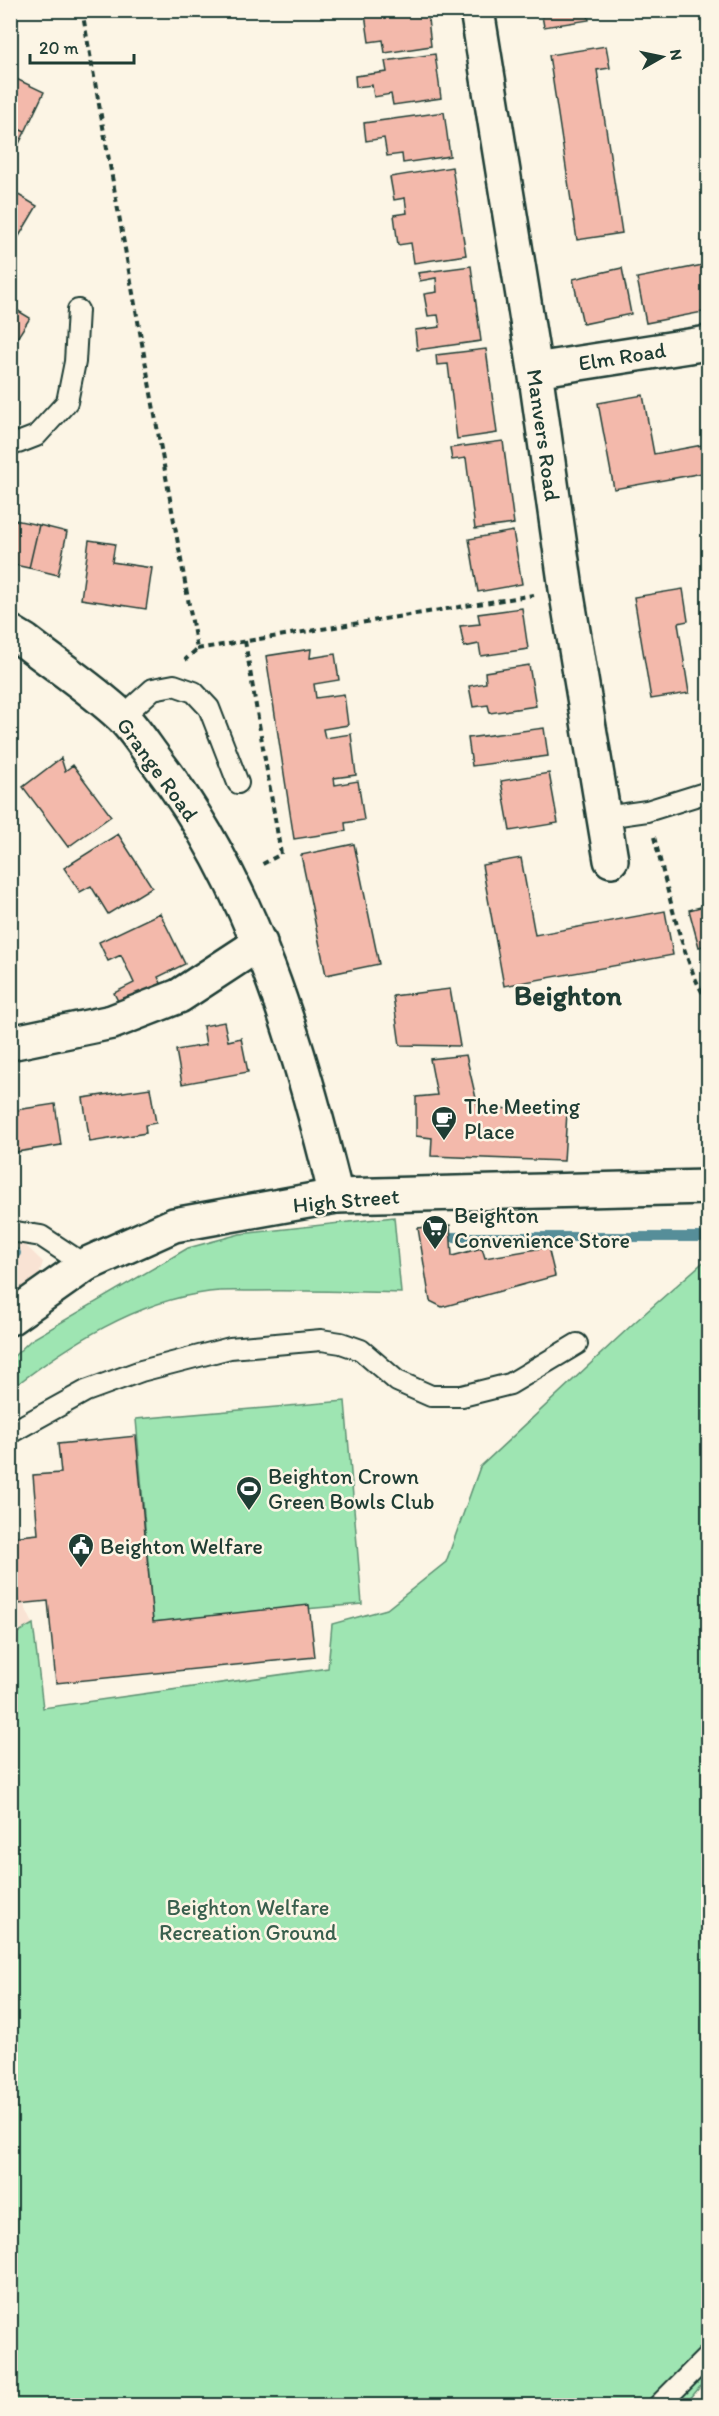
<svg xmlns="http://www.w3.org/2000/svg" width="719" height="2416" font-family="Itim,sans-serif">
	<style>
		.built { fill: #f9e3d4 }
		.green { fill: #9ee5b2; stroke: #5e9173; stroke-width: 1.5 }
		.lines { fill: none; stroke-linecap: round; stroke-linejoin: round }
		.stream { stroke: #578e99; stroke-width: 10 }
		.building { fill: #f3b9ab; stroke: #1f3d34; stroke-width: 1.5 }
		.lane-casing { stroke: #1f3d34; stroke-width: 24 }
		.street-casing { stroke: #1f3d34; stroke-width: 38 }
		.secondary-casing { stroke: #1f3d34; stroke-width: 38 }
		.path { stroke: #1f3d34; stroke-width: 4; stroke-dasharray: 6 4.5; stroke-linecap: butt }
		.lane { stroke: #fcf5e5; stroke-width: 20 }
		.street { stroke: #fcf5e5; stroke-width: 33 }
		.secondary { stroke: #fcf5e5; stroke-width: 33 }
		.labels { text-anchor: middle; stroke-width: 5; stroke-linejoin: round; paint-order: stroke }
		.street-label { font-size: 22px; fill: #1f3d34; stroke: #fcf5e5 }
		.poi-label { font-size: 22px; fill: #1f3d34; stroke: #fcf5e5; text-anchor: start }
		.park-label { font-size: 22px; fill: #385f4d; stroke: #fcf5e5 }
		.district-label { font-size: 28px; font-weight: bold; fill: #1f3d34; stroke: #fcf5e5 }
	</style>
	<rect width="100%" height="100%" fill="#fcf5e5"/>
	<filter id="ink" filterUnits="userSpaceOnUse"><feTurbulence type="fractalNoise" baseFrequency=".0167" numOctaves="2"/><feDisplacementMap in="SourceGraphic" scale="12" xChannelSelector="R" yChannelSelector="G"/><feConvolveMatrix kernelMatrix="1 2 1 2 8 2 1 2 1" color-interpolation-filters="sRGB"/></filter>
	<g filter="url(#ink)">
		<!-- built -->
		<path class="built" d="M11 1239H19L43 1262 37 1281 11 1301Z
			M10 1575 33 1624 11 1637H10Z"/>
		<!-- green -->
		<path class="green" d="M394 1217 401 1293C352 1292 304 1290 255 1291 240 1291 224 1290 209 1292 136 1301 68 1345 11 1389V1359L31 1340 188 1248 240 1234Z
			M708 1258V2377L685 2405H11L10 1637 33 1624 43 1708 328 1668 332 1624 387 1609 446 1562 480 1467 635 1322Z
			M345 1401 362 1604 153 1622 136 1419Z"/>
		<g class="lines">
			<!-- stream -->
			<path class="stream" d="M451 1237H708
				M10 1254 16 1253"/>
		</g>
		<!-- building -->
		<path class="building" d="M391 10H427L431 46 385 53 383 40 369 42 365 14Z
			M541 10H587L589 20 544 27Z
			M606 46 610 68 597 70 622 233 577 240 549 55Z
			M435 54 441 98 393 105 391 94 374 97 372 85 356 87 355 76 387 72 385 61Z
			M10 76 44 92 25 132 10 125Z
			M444 112 450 156 403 163 402 154 387 156 384 138 366 141 364 123Z
			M10 125 25 132 10 161Z
			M452 167 466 255 414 263 411 243 398 245 394 215 407 213 405 198 394 200 390 177Z
			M10 190 37 206 15 243 10 241Z
			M708 264V311L646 323 637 278Z
			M471 266 481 341 417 350 415 330 440 327 438 315 428 316 424 294 437 292 436 278 420 281 418 273Z
			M622 268 631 314 583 324 573 279Z
			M10 306 30 318 10 349Z
			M486 349 497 433 457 439 448 364 437 365 436 355Z
			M643 395 654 454 708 444V472L614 489 598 403Z
			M503 441 514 524 475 529 466 458 452 460 450 448Z
			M10 519 39 525 29 568 10 564Z
			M39 525 67 532 58 575 29 568Z
			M513 531 522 584 478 592 469 539Z
			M89 540 115 544 112 562 152 568 146 609 81 599Z
			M683 589 688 621 678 623 689 693 651 699 634 597Z
			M522 608 528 649 481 656 479 644 464 647 460 626 480 624 478 614Z
			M311 649 310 658 335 654 339 680 314 684 316 698 344 694 348 725 323 729 325 738 351 734 356 775 334 778 335 785 358 781 364 820 345 823 346 831 294 839 266 656Z
			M529 665 536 706 490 713 488 705 473 707 469 686 486 683 485 672Z
			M544 728 548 756 472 766 468 738Z
			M61 758 65 771 73 765 111 816 68 847 23 787Z
			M549 773 558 823 510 831 501 781Z
			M118 834 152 887 108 914 91 886 80 892 64 868Z
			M354 844 379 964 326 975 301 855Z
			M521 858 535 935 665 911 673 955 504 986 482 865Z
			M708 905V945L699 947 689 910Z
			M160 913 185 964 158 977 162 985 120 1005 114 993 134 983 121 955 108 961 99 942Z
			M450 989 460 1046 400 1045 393 996Z
			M224 1022 228 1041 241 1038 248 1072 182 1084 176 1050 206 1045 203 1026Z
			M466 1055 478 1107 567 1112 564 1161 431 1156 432 1138 416 1136V1097L437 1095 430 1059Z
			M150 1088 156 1123 145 1125 146 1133 90 1142 83 1098Z
			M55 1104 61 1145 10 1153V1111Z
			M450 1225 452 1256 482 1248 485 1258 548 1247 555 1276 442 1307 430 1301 418 1228Z
			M136 1436 153 1622 309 1605 315 1657 56 1683 48 1601 18 1604 11 1537 38 1534 33 1475 61 1473 58 1444Z"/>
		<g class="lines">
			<defs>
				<path id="lane" d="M10 442 18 443 36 436 67 402 75 362 78 310
					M122 717 153 689 174 685 194 692 209 708 238 783
					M605 817 647 811 708 792
					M10 1231 41 1236 85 1265
					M10 1433 86 1391 141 1371 230 1348 321 1340 341 1343 361 1350 397 1381 431 1396H462L510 1384 577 1344
					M658 2406 708 2356"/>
				<path id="street" d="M477 10 535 370 566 589 611 860
					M535 370 708 343
					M10 632 25 641C57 666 92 689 121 716 135 729 146 748 158 763 254 888 299 1045 336 1196
					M15 1042 112 1022 179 996 260 943"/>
				<path id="secondary" d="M10 1318 85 1265 174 1225 336 1196 708 1187"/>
			</defs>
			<!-- lane casing -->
			<use href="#lane" class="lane-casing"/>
			<!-- street casing -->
			<use href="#street" class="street-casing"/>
			<!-- secondary casing -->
			<use href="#secondary" class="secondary-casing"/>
			<!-- path -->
			<path class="path" d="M82 10 197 649 185 660
				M245 641 281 854 259 866
				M197 649 534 595
				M654 837C665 876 685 974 708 1000"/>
			<!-- lane -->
			<use href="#lane" class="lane"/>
			<!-- street -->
			<use href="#street" class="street"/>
			<!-- secondary -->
			<use href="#secondary" class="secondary"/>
		</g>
	</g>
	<!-- icons -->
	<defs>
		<symbol id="cafe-pin" viewBox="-11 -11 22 30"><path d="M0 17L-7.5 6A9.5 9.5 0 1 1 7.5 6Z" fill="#1f3d34" stroke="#fcf5e5"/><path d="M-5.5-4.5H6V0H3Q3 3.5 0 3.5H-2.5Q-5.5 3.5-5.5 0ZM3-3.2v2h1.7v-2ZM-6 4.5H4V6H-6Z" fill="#fff"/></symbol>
		<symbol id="supermarket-pin" viewBox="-11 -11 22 30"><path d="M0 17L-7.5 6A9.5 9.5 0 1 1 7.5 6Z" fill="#1f3d34" stroke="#fcf5e5"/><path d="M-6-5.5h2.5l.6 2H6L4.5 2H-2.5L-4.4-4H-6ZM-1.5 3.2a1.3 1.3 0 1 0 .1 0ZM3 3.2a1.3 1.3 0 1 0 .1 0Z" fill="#fff"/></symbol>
		<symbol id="stadium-pin" viewBox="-11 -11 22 30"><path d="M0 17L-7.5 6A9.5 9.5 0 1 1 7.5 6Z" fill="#1f3d34" stroke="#fcf5e5"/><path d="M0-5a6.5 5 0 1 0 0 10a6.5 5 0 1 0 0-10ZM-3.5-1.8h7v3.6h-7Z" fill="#fff"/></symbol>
		<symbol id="civic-pin" viewBox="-11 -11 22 30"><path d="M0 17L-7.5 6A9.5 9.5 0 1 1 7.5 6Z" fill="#1f3d34" stroke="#fcf5e5"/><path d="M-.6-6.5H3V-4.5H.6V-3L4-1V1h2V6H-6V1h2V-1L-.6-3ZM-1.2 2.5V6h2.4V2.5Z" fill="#fff"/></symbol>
	</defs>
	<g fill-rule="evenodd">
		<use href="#cafe-pin" x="429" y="1104" width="30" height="40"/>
		<use href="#supermarket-pin" x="420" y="1213" width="30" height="40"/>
		<use href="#stadium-pin" x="234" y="1474" width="30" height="40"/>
		<use href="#civic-pin" x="66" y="1531" width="30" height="40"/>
	</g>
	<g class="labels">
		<!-- street labels -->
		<g class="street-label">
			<text transform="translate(622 356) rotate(-9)" y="8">Elm Road</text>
			<text transform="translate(544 435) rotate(82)" y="8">Manvers Road</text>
			<text transform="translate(158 769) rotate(54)" y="8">Grange Road</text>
			<text transform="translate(346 1200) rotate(-5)" y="8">High Street</text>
		</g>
		<!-- poi labels -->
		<g class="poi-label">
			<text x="464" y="1114">The Meeting<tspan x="464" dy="25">Place</tspan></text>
			<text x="454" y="1223">Beighton<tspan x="454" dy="25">Convenience Store</tspan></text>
			<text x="268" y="1484">Beighton Crown<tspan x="268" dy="25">Green Bowls Club</tspan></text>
			<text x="100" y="1554">Beighton Welfare</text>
		</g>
		<!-- park labels -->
		<g class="park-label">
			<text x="248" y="1915">Beighton Welfare<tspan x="248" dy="25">Recreation Ground</tspan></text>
		</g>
		<!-- district labels -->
		<g class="district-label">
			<text x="568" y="1005">Beighton</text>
		</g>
	</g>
	<!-- margin -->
	<rect width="719" height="2416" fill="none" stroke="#fcf5e5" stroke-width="36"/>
	<rect x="18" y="18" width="683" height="2380" fill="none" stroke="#1f3d34" stroke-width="2" filter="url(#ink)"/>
	<!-- north arrow -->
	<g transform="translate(662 57) rotate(81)" stroke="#fcf5e5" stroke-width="4.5" paint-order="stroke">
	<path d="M0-4.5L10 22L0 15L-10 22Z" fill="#1f3d34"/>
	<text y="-9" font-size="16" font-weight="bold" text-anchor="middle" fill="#1f3d34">N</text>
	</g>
	<!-- scale -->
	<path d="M30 54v9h104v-9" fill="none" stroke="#1f3d34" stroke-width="3"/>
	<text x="39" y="54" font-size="18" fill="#1f3d34" stroke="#fcf5e5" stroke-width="4.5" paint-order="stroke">20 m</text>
</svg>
